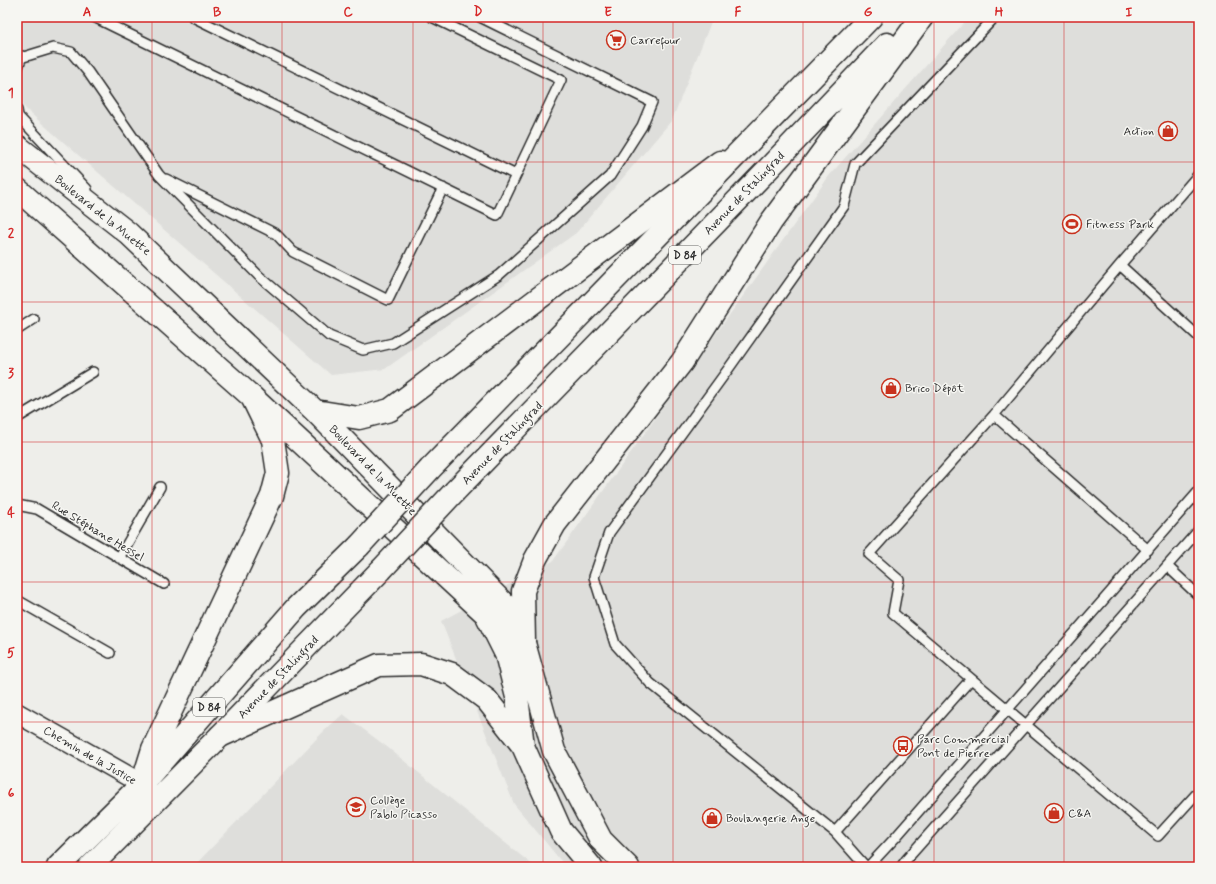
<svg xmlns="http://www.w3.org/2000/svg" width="1216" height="884" font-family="Mynerve,sans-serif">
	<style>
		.built { fill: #dededb }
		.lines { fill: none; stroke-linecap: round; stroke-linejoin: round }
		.lane-casing { stroke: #2b2b2b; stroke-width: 12 }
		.street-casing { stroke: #2b2b2b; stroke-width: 22 }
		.secondary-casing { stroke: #2b2b2b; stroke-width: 25 }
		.primary-casing { stroke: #2b2b2b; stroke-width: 25 }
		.lane { stroke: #f6f6f2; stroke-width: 9 }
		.street { stroke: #f6f6f2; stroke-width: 19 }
		.secondary { stroke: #f6f6f2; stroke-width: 22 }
		.primary { stroke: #f6f6f2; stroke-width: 22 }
		.primary-bridge-casing { stroke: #2b2b2b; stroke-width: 25; stroke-linecap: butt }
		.primary-bridge { stroke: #f6f6f2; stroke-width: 22 }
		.grid { fill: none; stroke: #d62828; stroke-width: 1; stroke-opacity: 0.55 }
		.labels { text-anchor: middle; stroke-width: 3; stroke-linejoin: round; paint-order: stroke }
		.shield { fill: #f6f6f2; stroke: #686867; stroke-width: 1 }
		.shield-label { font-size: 11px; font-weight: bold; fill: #2b2b2b }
		.poi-label { font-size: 12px; fill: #2b2b2b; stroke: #f6f6f2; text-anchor: start }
		.street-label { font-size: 12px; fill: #2b2b2b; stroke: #f6f6f2 }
		.neatline { fill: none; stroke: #d62828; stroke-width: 1.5 }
		.grid-label { font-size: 13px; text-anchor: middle; font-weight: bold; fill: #d62828 }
	</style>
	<rect width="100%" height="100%" fill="#eeeeea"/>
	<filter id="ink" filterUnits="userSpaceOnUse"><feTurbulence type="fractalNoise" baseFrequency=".025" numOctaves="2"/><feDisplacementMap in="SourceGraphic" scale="8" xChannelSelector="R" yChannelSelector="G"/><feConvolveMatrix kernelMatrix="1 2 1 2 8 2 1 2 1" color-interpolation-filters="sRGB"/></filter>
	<g filter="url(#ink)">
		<!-- built -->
		<path class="built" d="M17 17H713L672 120 576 233 385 369 331 375 30 113 17 100Z
			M969 17H1199V867H566L514 804 441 621 553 561 829 176Z
			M343 714 387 747 535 867H193L324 731Z"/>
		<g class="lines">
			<defs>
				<path id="lane" d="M94 17 497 215 516 175
					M193 17 516 175 561 80 432 17
					M17 59 53 48 71 52 88 72 159 175 259 276 329 336 363 350 393 343 499 275 610 176 642 126 652 102 480 17
					M17 70 22 56
					M17 110 18 116 87 189
					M1199 174 1120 265 994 415 869 554 899 580 893 613 1158 836 1199 791
					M166 179 276 234 293 252 388 300 443 188
					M1120 265 1199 337
					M17 330 34 319
					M994 415 1148 550
					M17 418 93 372
					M17 505 37 509 164 584
					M119 558 160 487
					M1167 566 1199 596
					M17 600 110 653
					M835 832 971 679
					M866 867 835 832 650 683 615 644 594 577 609 533 729 368 844 206 855 164 995 17
					M868 867 895 838 1199 491
					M901 867 906 860 1199 530"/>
				<path id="street" d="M17 713 142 784"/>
				<path id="secondary" d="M17 146 128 233 315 411 505 605 524 643 554 751 601 840 628 867
					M17 189 252 397 486 614 506 654 517 697 523 746 561 831 591 867
					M315 411 359 418 390 410 720 162
					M220 736 379 665 421 664 452 674 487 700 523 746"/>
				<path id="primary" d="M430 469 871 17
					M455 491 768 169 887 44
					M524 643 523 591 535 560 555 524 682 362 771 222 922 17
					M145 775 153 749 272 496 278 473 273 440 252 397
					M58 867 142 784 296 608 359 546
					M90 867 220 736 381 570"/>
			</defs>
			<!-- lane casing -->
			<use href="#lane" class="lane-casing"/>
			<!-- street casing -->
			<use href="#street" class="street-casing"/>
			<!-- secondary casing -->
			<use href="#secondary" class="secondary-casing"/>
			<!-- primary casing -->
			<use href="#primary" class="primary-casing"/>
			<!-- lane -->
			<use href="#lane" class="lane"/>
			<!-- street -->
			<use href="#street" class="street"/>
			<!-- secondary -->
			<use href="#secondary" class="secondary"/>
			<!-- primary -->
			<use href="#primary" class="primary"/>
			<defs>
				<path id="primary-bridge" d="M359 546 430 469
					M381 570 455 491"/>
			</defs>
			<!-- primary-bridge casing -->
			<use href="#primary-bridge" class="primary-bridge-casing"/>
			<!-- primary-bridge -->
			<use href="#primary-bridge" class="primary-bridge"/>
		</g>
	</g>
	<!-- grid -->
	<path class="grid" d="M152 17V867M282 17V867M413 17V867M543 17V867M673 17V867M803 17V867M934 17V867M1064 17V867M17 162H1199M17 302H1199M17 442H1199M17 582H1199M17 722H1199"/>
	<!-- icons -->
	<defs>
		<symbol id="supermarket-ring" viewBox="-11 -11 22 22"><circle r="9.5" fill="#f6f6f2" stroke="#c8321e" stroke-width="1.5"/><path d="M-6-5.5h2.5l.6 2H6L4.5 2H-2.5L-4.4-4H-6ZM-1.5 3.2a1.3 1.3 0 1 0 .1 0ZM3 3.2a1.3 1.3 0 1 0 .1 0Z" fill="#c8321e"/></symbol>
		<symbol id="shop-ring" viewBox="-11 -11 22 22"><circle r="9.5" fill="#f6f6f2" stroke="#c8321e" stroke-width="1.5"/><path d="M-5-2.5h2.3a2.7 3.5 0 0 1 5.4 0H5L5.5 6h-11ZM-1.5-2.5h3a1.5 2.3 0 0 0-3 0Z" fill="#c8321e"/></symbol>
		<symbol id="stadium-ring" viewBox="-11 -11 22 22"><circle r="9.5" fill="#f6f6f2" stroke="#c8321e" stroke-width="1.5"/><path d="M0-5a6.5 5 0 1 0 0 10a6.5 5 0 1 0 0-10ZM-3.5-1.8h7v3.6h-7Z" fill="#c8321e"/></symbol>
		<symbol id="bus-ring" viewBox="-11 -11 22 22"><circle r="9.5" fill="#f6f6f2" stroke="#c8321e" stroke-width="1.5"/><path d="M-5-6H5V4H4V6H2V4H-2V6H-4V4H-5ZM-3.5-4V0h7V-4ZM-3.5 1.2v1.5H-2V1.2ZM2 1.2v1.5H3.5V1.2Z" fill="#c8321e"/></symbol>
		<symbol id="school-ring" viewBox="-11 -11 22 22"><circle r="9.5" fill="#f6f6f2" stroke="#c8321e" stroke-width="1.5"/><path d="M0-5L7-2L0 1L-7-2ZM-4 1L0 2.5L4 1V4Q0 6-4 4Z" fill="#c8321e"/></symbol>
	</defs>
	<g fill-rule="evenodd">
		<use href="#supermarket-ring" x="605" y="29" width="22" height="22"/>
		<use href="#shop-ring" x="1157" y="120" width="22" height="22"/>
		<use href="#stadium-ring" x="1061" y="213" width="22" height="22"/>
		<use href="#shop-ring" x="880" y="377" width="22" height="22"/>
		<use href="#bus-ring" x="892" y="735" width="22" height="22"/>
		<use href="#school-ring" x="345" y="796" width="22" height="22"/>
		<use href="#shop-ring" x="1043" y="802" width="22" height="22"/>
		<use href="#shop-ring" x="701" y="807" width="22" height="22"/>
	</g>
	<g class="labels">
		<!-- shield labels -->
		<g class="shield">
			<rect x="669" y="246" width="32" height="18" rx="3"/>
			<rect x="193" y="698" width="32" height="18" rx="3"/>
		</g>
		<g class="shield-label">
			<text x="685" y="259">D 84</text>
			<text x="209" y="711">D 84</text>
		</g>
		<!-- poi labels -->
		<g class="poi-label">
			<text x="630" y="44">Carrefour</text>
			<text x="1154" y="135" text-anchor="end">Action</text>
			<text x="1086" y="228">Fitness Park</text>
			<text x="905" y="392">Brico Dépôt</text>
			<text x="917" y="743">Parc Commercial<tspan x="917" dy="14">Pont de Pierre</tspan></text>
			<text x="370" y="804">Collège<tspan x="370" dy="14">Pablo Picasso</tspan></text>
			<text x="1068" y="817">C&amp;A</text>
			<text x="726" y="822">Boulangerie Ange</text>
		</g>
		<!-- street labels -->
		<g class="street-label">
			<text transform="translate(744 193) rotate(-46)" y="4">Avenue de Stalingrad</text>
			<text transform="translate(103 215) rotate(39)" y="4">Boulevard de la Muette</text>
			<text transform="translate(502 443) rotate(-46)" y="4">Avenue de Stalingrad</text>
			<text transform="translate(373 470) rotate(46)" y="4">Boulevard de la Muette</text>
			<text transform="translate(98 531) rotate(31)" y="4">Rue Stéphane Hessel</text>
			<text transform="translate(278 677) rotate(-46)" y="4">Avenue de Stalingrad</text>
			<text transform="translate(90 755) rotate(30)" y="4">Chemin de la Justice</text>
		</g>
	</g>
	<!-- margin -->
	<rect width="1216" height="884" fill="none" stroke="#f6f6f2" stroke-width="44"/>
	<rect x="22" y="22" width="1172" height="840" class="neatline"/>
	<g class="grid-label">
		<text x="87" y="16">A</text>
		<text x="217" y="16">B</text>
		<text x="348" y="16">C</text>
		<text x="478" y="16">D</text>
		<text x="608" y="16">E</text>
		<text x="738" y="16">F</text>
		<text x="868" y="16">G</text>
		<text x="999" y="16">H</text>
		<text x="1129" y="16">I</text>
		<text x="11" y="97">1</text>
		<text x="11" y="237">2</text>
		<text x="11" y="377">3</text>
		<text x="11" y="517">4</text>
		<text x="11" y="657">5</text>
		<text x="11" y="797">6</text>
	</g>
</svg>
